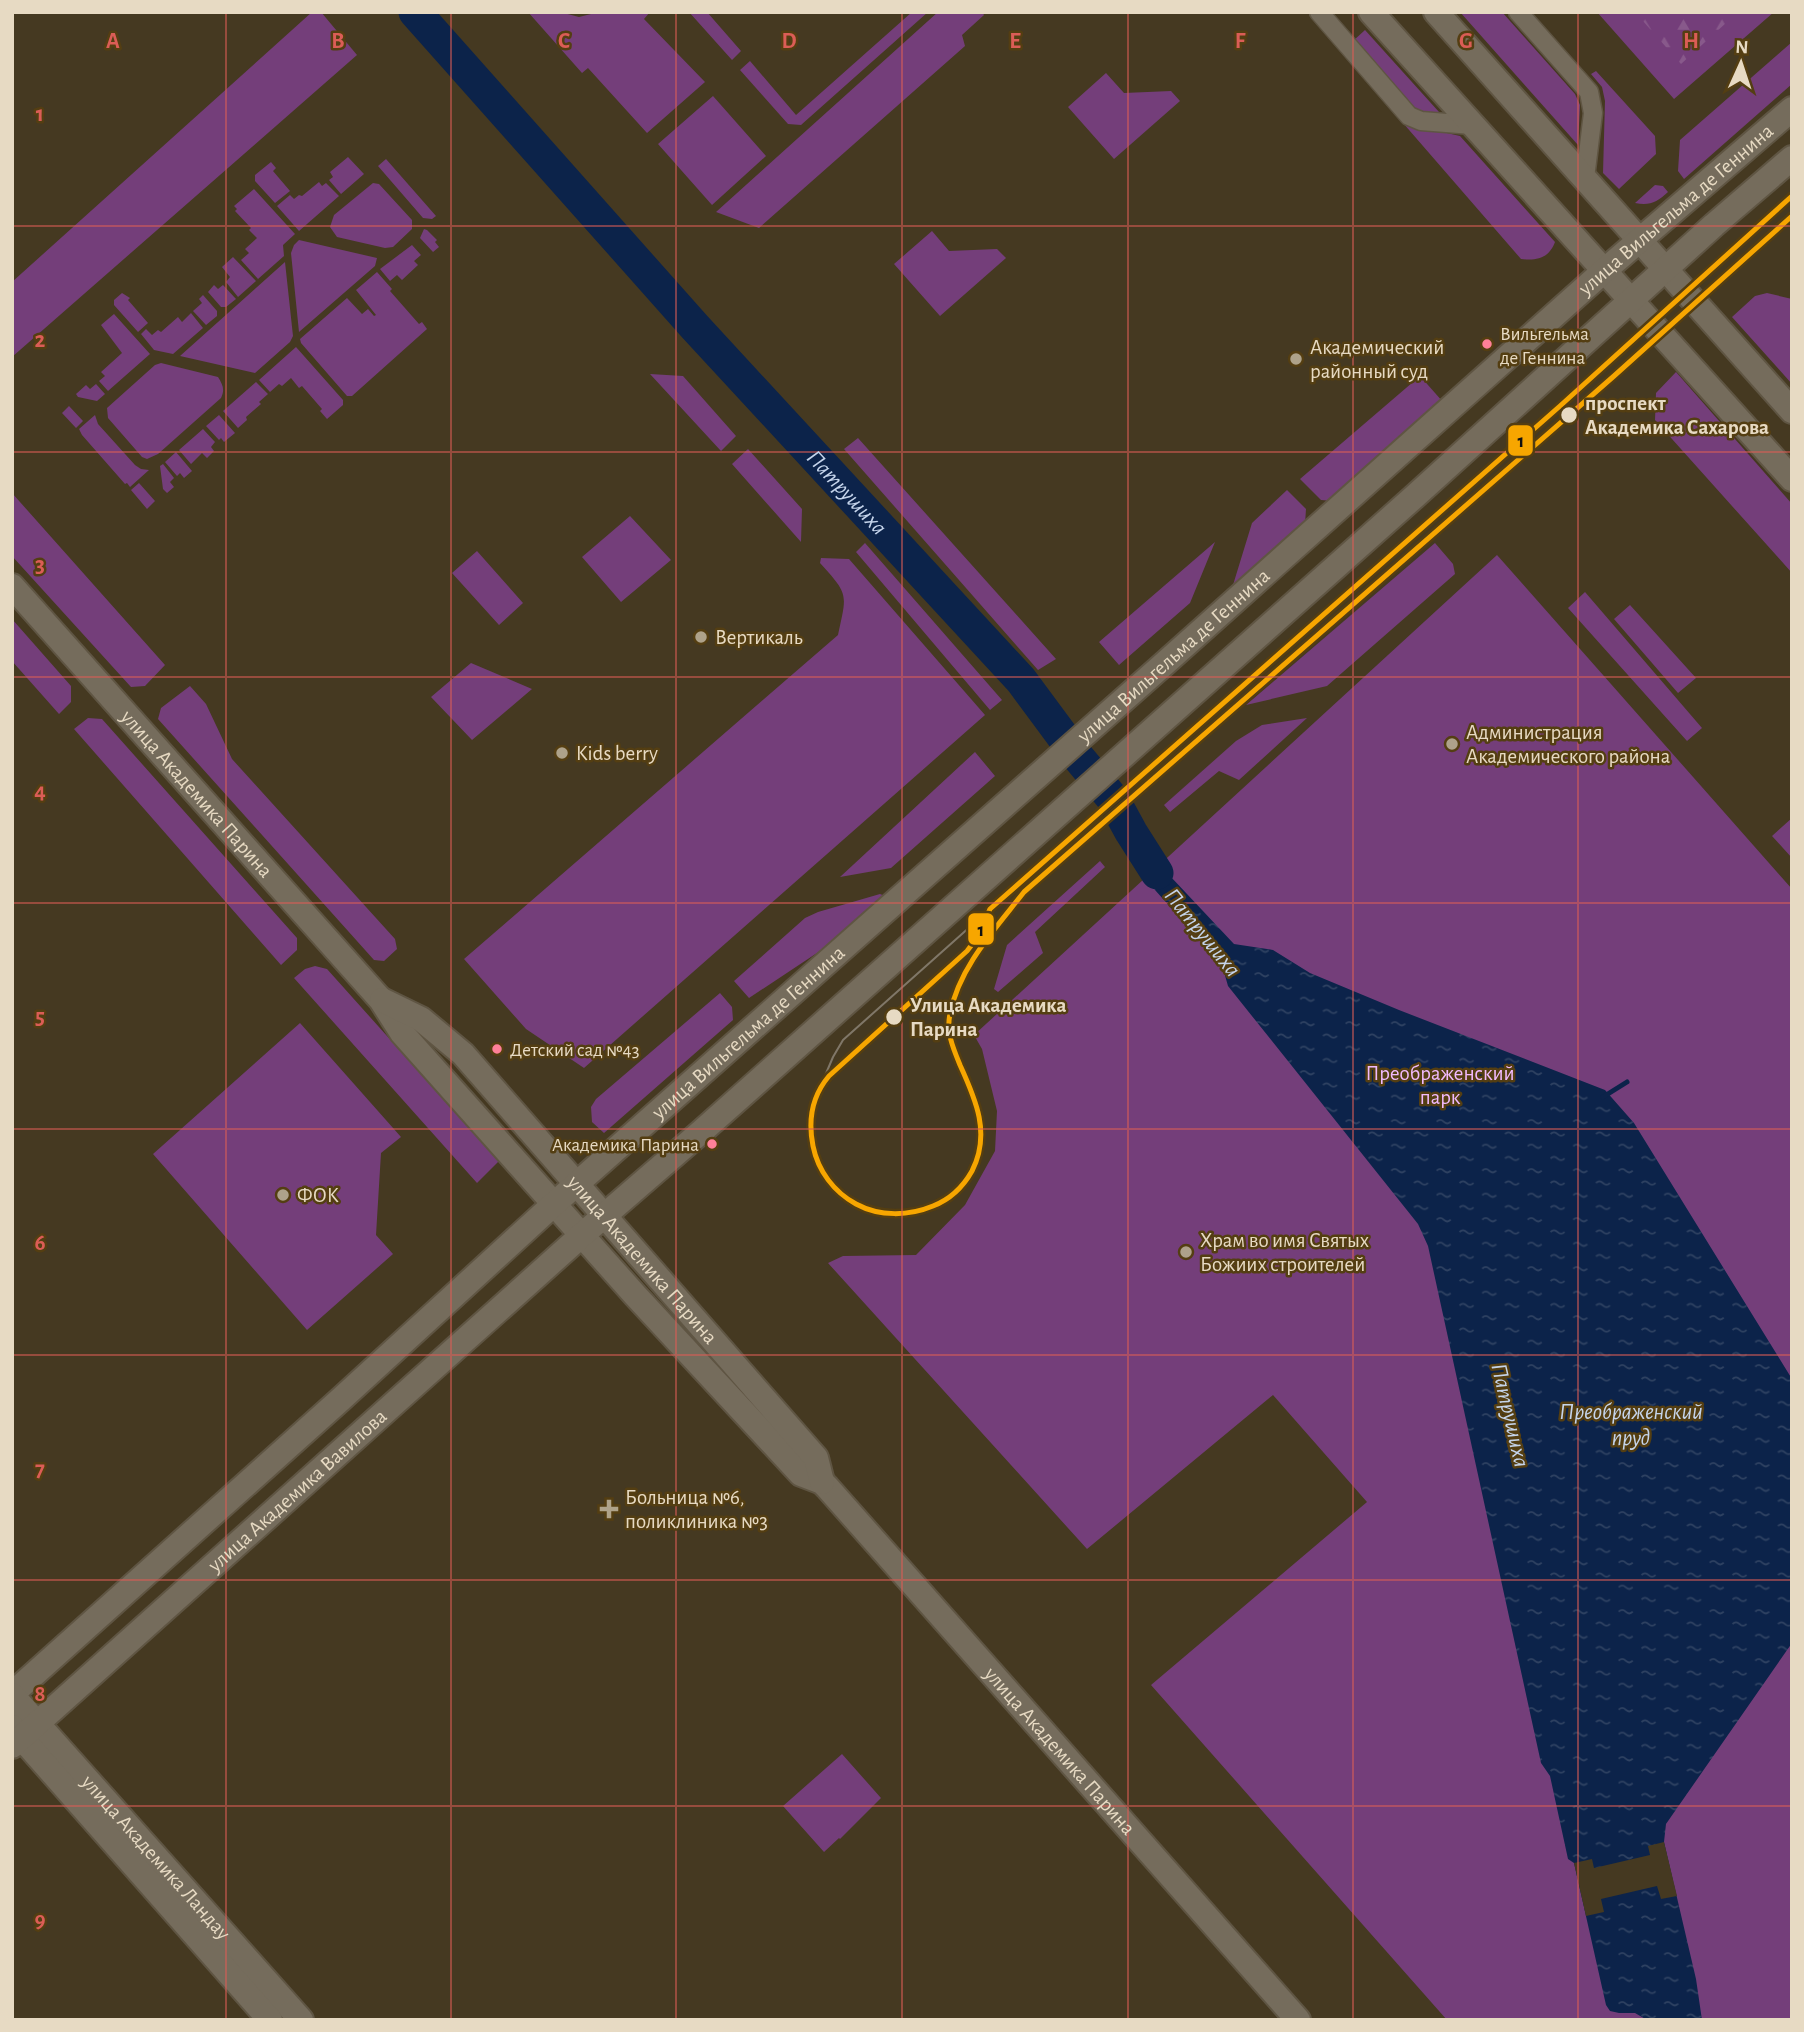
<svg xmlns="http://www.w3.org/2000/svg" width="1804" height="2032" font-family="'Alegreya Sans',sans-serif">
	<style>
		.green { fill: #743e7a }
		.forest { fill: url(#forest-firs) }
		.water { fill: url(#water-ripples) }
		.pier { fill: #453921 }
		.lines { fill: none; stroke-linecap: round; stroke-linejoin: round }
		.stream { stroke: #0c234a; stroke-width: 5 }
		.river { stroke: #0c234a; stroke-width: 33 }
		.street-casing { stroke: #5f5543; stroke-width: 21 }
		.secondary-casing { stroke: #5f5543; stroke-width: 28 }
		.street { stroke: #756c5c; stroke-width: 18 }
		.secondary { stroke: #756c5c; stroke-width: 24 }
		.tram { stroke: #807768; stroke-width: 2 }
		.tram-1-casing { stroke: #543e12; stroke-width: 10 }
		.tram-1 { stroke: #f7a600; stroke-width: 5 }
		.grid { fill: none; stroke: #db5d56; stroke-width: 2; stroke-opacity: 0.55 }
		.bus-dot { fill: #ff8098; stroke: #543e12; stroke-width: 2.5 }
		.poi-dot { fill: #aea28a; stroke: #543e12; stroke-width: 2.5 }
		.stop-dot { fill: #e7dac3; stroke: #543e12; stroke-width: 2.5 }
		.labels { text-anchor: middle; stroke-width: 5; stroke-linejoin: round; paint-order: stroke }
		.bus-label { font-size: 19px; fill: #e7dac3; stroke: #543e12; text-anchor: start }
		.street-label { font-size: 21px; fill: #e7dac3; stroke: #543e12 }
		.poi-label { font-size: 21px; fill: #e7dac3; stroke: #543e12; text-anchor: start }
		.stop-label { font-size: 21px; font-weight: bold; fill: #e7dac3; stroke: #543e12; text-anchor: start }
		.park-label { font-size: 21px; fill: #f1bafd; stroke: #543e12 }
		.water-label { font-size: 23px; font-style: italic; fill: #c5d4eb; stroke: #543e12 }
		.grid-label { font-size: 23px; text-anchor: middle; font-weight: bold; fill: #db5d56; stroke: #543e12; stroke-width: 5; stroke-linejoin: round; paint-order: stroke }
		.line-badge { stroke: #543e12; stroke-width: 2.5 }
		.pale-badge-label { font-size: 19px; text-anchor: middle; font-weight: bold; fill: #111 }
	</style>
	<defs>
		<pattern id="forest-firs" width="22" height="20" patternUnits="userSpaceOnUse" patternTransform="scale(1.75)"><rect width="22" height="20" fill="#743e7a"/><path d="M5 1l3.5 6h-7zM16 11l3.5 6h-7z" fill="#88598b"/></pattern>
		<pattern id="water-ripples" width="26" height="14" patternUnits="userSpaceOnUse" patternTransform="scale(1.75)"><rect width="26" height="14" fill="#0c234a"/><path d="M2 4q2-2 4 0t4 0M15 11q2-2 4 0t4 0" fill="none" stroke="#2f4262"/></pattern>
	</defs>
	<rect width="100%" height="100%" fill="#453921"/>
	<!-- green -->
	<path class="green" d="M312 12H321L357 55 12 357V282Z
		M528 12H560L579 17 599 12H650L644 19 705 82 647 133 588 68 582 73Z
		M689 12H707L741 51 732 60Z
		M912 12H928L801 125 788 124 740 70 750 61 796 115Z
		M938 12H982L984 15 962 35 965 46 759 228 716 212Z
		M1460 12H1502L1575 94 1580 105 1578 145Z
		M1597 12H1774L1674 99Z
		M1365 30 1439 112H1423L1412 107 1353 41Z
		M1792 42V84L1684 179 1678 171 1680 140Z
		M1596 71 1655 136 1656 154 1619 189 1603 173 1605 101 1602 87 1591 74Z
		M1106 73 1124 93 1171 91 1180 101 1114 159 1068 107Z
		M713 96 766 156 712 205 658 144Z
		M1403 123 1460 136 1555 242C1549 258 1537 261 1521 259Z
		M348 157 364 174 341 194 329 180 333 177 330 172Z
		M386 159 436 216 432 219 423 218 378 166Z
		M271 162 276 168 273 171 290 191 275 203 255 181V175Z
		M319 182 322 186 326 183 339 196 299 231 277 206 290 195 294 199 299 195 302 196Z
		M373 183 379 184 412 220V229L393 247 385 248 337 237 330 227 334 215Z
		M1655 185 1663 186 1668 192C1657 202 1650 206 1635 203Z
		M254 189 295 234 283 245 284 256 258 279 241 260 249 253 245 249 257 238 249 230 251 228 235 211 237 209 234 206Z
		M424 229 427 230 437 240 435 242 439 247 433 252 420 238Z
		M932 231 949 251 997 249 1006 258 940 316 894 264Z
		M299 240 377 258 375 266 299 332 291 253 294 245Z
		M412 245 421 255 414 261 418 265 402 280 397 275 390 281 380 269Z
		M233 257 256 281 238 297 226 282 230 277 222 267Z
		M285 262 293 336 290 342 255 373 180 356Z
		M377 272 392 289 390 291 419 324 422 322 427 329 352 396H347L301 343 300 339 347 298 362 314 368 309 374 316 376 315 356 290Z
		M214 285 218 289 223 285 236 299 226 307H221L208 292Z
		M122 293 130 298 128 300 148 323 138 332 114 305V300Z
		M1767 293 1792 299V384L1732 317 1755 296Z
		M203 295 217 311V316L206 325 193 311 202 303 199 299Z
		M191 313 203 328 173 354 154 350 141 334 146 329 152 335 158 330 161 332 178 317 182 322Z
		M114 314 150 354 108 391 99 381 105 376 101 372 122 353 101 325Z
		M296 347 343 400V405L327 419 320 411 322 409 302 386 299 388 291 378 282 386 279 384 270 392 259 380Z
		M161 363 218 377C223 385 225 390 221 398L158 454 147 459 142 457 108 418 107 408 155 365Z
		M1676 372 1792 504V573L1655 420 1656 393Z
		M650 374 683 376 736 436 721 451Z
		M1420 376 1443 402 1333 501 1321 500 1300 479Z
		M256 382 268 394 259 402 261 404 246 417 247 420 238 428 223 411Z
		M96 384 105 394 97 401 78 397 76 394 86 385 90 389Z
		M69 406 83 421 76 428 62 413Z
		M95 415 98 424 135 465 141 469 149 470 130 487 127 483 125 484 82 435 79 429Z
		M219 415 235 433 224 442 221 438 219 440 206 426Z
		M203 429 215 442 211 447 214 451 207 458 202 453 191 464 179 450Z
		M858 438 1056 659 1038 670 844 449Z
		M748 449 802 509 801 542 732 464Z
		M176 452 192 471 184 478 180 473 177 476 165 462Z
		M163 464 174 478 170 482 174 487 167 493 163 489 160 466Z
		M139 483 155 501 147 509 131 490Z
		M1287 490 1306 509 1305 524 1233 585 1252 523Z
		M12 493 165 665 145 686 131 687 12 556Z
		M630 516 671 560 621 602 582 557Z
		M1215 542 1190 603 1119 665 1099 642Z
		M865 543 1002 700 990 710 856 552Z
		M1435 543 1453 564 1455 574 1327 686 1246 705Z
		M477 551 523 603 499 625 452 573Z
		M1497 555 1792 889V2020H1447L1151 1685 1367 1502 1273 1395 1087 1549 828 1263 843 1256 916 1255 965 1205 995 1151 997 1111 982 1049 974 1035Z
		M821 558 849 559 985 715 584 1068 526 1029 464 959 838 635C847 593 849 595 820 563Z
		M1585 592 1702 728 1687 741 1568 608Z
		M1630 605 1696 678 1678 693 1614 619Z
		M12 619 71 686V702L59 714 12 661Z
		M471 663 532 689 472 740 431 697Z
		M190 686 206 704 232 759 395 939 397 949 384 961 374 960 158 719 161 708Z
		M88 718 102 719 297 938V950L281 965 74 729Z
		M1307 718 1239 780 1219 771 1170 812 1164 805 1236 741 1262 725Z
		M975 752 995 776 891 868 840 877Z
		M1792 818V858L1772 836Z
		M1100 861 1105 867 1035 932 1043 953 998 992 994 989 1007 945Z
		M880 894 885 896 835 941 749 998 734 981 805 918 818 912Z
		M315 966 327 969 499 1161 477 1183 294 978 305 969Z
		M720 993 732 1007 733 1020 604 1133 592 1122 591 1107 596 1099Z
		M300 1023 401 1137 381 1153 376 1235 393 1254 307 1330 153 1154Z
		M842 1754 881 1798 840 1839 839 1838 824 1852 783 1806Z"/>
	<!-- forest -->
	<path class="forest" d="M1635 12H1738L1681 64Z"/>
	<!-- water -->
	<path class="water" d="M1141 827 1171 877 1234 944 1273 950 1310 973 1399 1010 1605 1090 1634 1123 1792 1379V1643L1666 1824 1664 1842 1696 1979 1702 2020H1647L1635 2013H1619L1610 2011 1606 2005 1574 1863 1568 1859 1550 1776 1541 1763 1428 1246 1418 1224 1228 986 1222 965 1155 890 1121 844Z"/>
	<!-- pier -->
	<path class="pier" d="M1664 1842 1677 1896 1661 1899 1657 1886 1601 1899 1604 1912 1586 1916 1574 1863 1592 1859 1594 1868 1650 1855 1648 1846Z"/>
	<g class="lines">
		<!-- stream -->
		<path class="stream" d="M1603 1097 1627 1082"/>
		<!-- river -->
		<path class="river" id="s1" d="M415 12 695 327 1021 680 1078 757 1113 799 1131 832 1157 873"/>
		<defs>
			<path id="street" d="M1319 12 1409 116 1421 121 1472 125
				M1518 12 1589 92 1593 113 1585 178"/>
			<g id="secondary">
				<path d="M1371 12 1792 479"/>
				<path d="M1436 12 1792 411"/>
				<path id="s2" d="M12 586 381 1000 402 1033 635 1295 801 1474 822 1482 827 1487 1298 2020"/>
				<path id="s3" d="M382 1000 421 1019 463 1054 816 1458 822 1482"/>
				<path id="s4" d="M12 1694 340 1400 554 1204 1164 664 1605 270 1792 109"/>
				<path id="s5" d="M12 1695 301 2020"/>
				<path d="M12 1727 270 2020"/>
				<path id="s6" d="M12 1746 582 1235 701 1132 1414 497 1714 225 1792 158"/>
			</g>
		</defs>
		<!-- street casing -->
		<use href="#street" class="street-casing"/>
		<!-- secondary casing -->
		<use href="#secondary" class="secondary-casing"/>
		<!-- street -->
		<use href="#street" class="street"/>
		<!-- secondary -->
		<use href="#secondary" class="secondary"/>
		<!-- tram -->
		<path class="tram" d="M819 1090 833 1057 843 1040 990 909"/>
		<defs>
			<path id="tram-1" d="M1792 196 1560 406 990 909 977 938 967 951 829 1076C812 1096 808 1121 813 1146 818 1171 834 1192 856 1204 880 1217 909 1216 933 1206 951 1199 963 1187 972 1171 991 1134 976 1100 960 1065 953 1048 946 1032 950 1014 959 967 996 928 1024 892L1614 376 1792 216"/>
		</defs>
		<!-- tram-1 casing -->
		<use href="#tram-1" class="tram-1-casing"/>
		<!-- tram-1 -->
		<use href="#tram-1" class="tram-1"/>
	</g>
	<!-- grid -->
	<path class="grid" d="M226 12V2020M451 12V2020M676 12V2020M902 12V2020M1128 12V2020M1353 12V2020M1578 12V2020M12 226H1792M12 452H1792M12 677H1792M12 903H1792M12 1129H1792M12 1355H1792M12 1580H1792M12 1806H1792"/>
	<!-- markers -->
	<g class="bus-dot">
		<circle cx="1487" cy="344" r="6"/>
		<circle cx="497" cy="1049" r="6"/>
		<circle cx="712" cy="1144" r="6"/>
	</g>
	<g class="poi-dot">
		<circle cx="1296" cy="359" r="7"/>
		<circle cx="701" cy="637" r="7"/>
		<circle cx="1452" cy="744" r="7"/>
		<circle cx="562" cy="753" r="7"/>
		<circle cx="283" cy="1195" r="7"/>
		<circle cx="1186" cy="1252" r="7"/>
		<path d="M605.5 1498.5h7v7h7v7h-7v7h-7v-7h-7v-7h7z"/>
	</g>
	<g class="stop-dot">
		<circle cx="1569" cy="415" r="9"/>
		<circle cx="894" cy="1017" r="9"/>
	</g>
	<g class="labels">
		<!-- bus labels -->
		<g class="bus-label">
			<text x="1500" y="340">Вильгельма<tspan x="1500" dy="24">де Геннина</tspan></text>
			<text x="510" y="1056">Детский сад №43</text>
			<text x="699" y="1151" text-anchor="end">Академика Парина</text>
		</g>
		<!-- street labels -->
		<g class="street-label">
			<text dy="7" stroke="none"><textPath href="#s4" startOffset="2230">улица Вильгельма де Геннина</textPath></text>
			<text dy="7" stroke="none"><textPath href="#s4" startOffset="1558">улица Вильгельма де Геннина</textPath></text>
			<text dy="7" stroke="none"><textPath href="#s2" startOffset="278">улица Академика Парина</textPath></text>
			<text dy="7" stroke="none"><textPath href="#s4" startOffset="990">улица Вильгельма де Геннина</textPath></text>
			<text dy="7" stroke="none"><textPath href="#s3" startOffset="371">улица Академика Парина</textPath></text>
			<text dy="7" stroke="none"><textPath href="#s6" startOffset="383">улица Академика Вавилова</textPath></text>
			<text dy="7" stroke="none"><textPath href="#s2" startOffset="1570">улица Академика Парина</textPath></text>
			<text dy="7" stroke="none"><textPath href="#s5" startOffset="217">улица Академика Ландау</textPath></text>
		</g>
		<!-- poi labels -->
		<g class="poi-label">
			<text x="1310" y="354">Академический<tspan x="1310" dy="24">районный суд</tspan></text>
			<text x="715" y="644">Вертикаль</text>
			<text x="1466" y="739">Администрация<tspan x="1466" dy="24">Академического района</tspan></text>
			<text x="576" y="760">Kids berry</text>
			<text x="297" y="1202">ФОК</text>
			<text x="1200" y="1247">Храм во имя Святых<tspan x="1200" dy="24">Божиих строителей</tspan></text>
			<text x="625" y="1504">Больница №6,<tspan x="625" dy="24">поликлиника №3</tspan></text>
		</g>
		<!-- stop labels -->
		<g class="stop-label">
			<text x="1585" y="410">проспект<tspan x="1585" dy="24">Академика Сахарова</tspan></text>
			<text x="910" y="1012">Улица Академика<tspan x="910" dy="24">Парина</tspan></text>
		</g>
		<!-- park labels -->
		<g class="park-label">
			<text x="1440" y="1080">Преображенский<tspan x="1440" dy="24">парк</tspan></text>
		</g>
		<!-- water labels -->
		<g class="water-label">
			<text dy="8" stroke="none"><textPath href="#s1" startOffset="646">Патрушиха</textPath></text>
			<text transform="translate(1203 932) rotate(51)" y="8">Патрушиха</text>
			<text x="1631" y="1419">Преображенский<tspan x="1631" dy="26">пруд</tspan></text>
			<text transform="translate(1511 1415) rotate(77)" y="8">Патрушиха</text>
		</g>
	</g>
	<g class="grid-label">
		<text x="113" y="48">A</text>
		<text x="338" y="48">B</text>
		<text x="564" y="48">C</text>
		<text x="789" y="48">D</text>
		<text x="1015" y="48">E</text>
		<text x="1240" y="48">F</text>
		<text x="1466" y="48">G</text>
		<text x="1691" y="48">H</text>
		<text x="40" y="121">1</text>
		<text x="40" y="347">2</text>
		<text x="40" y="572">3</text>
		<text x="40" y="798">4</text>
		<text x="40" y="1024">5</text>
		<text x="40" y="1250">6</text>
		<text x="40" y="1476">7</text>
		<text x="40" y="1701">8</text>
		<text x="40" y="1927">9</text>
	</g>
	<g class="line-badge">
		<rect x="1507" y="424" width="27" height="33" rx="7" fill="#f7a600"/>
		<rect x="967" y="912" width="28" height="34" rx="7" fill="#f7a600"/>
	</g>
	<g class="pale-badge-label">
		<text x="1521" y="447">1</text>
		<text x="981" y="936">1</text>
	</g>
	<!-- border -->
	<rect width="1804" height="2032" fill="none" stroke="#e7dac3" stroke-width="28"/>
	<!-- north arrow -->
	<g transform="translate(1741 63) rotate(3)" stroke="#543e12" stroke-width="5" paint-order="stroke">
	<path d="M0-5L12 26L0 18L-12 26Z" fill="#e7dac3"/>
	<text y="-10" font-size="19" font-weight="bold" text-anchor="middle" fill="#e7dac3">N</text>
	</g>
</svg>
